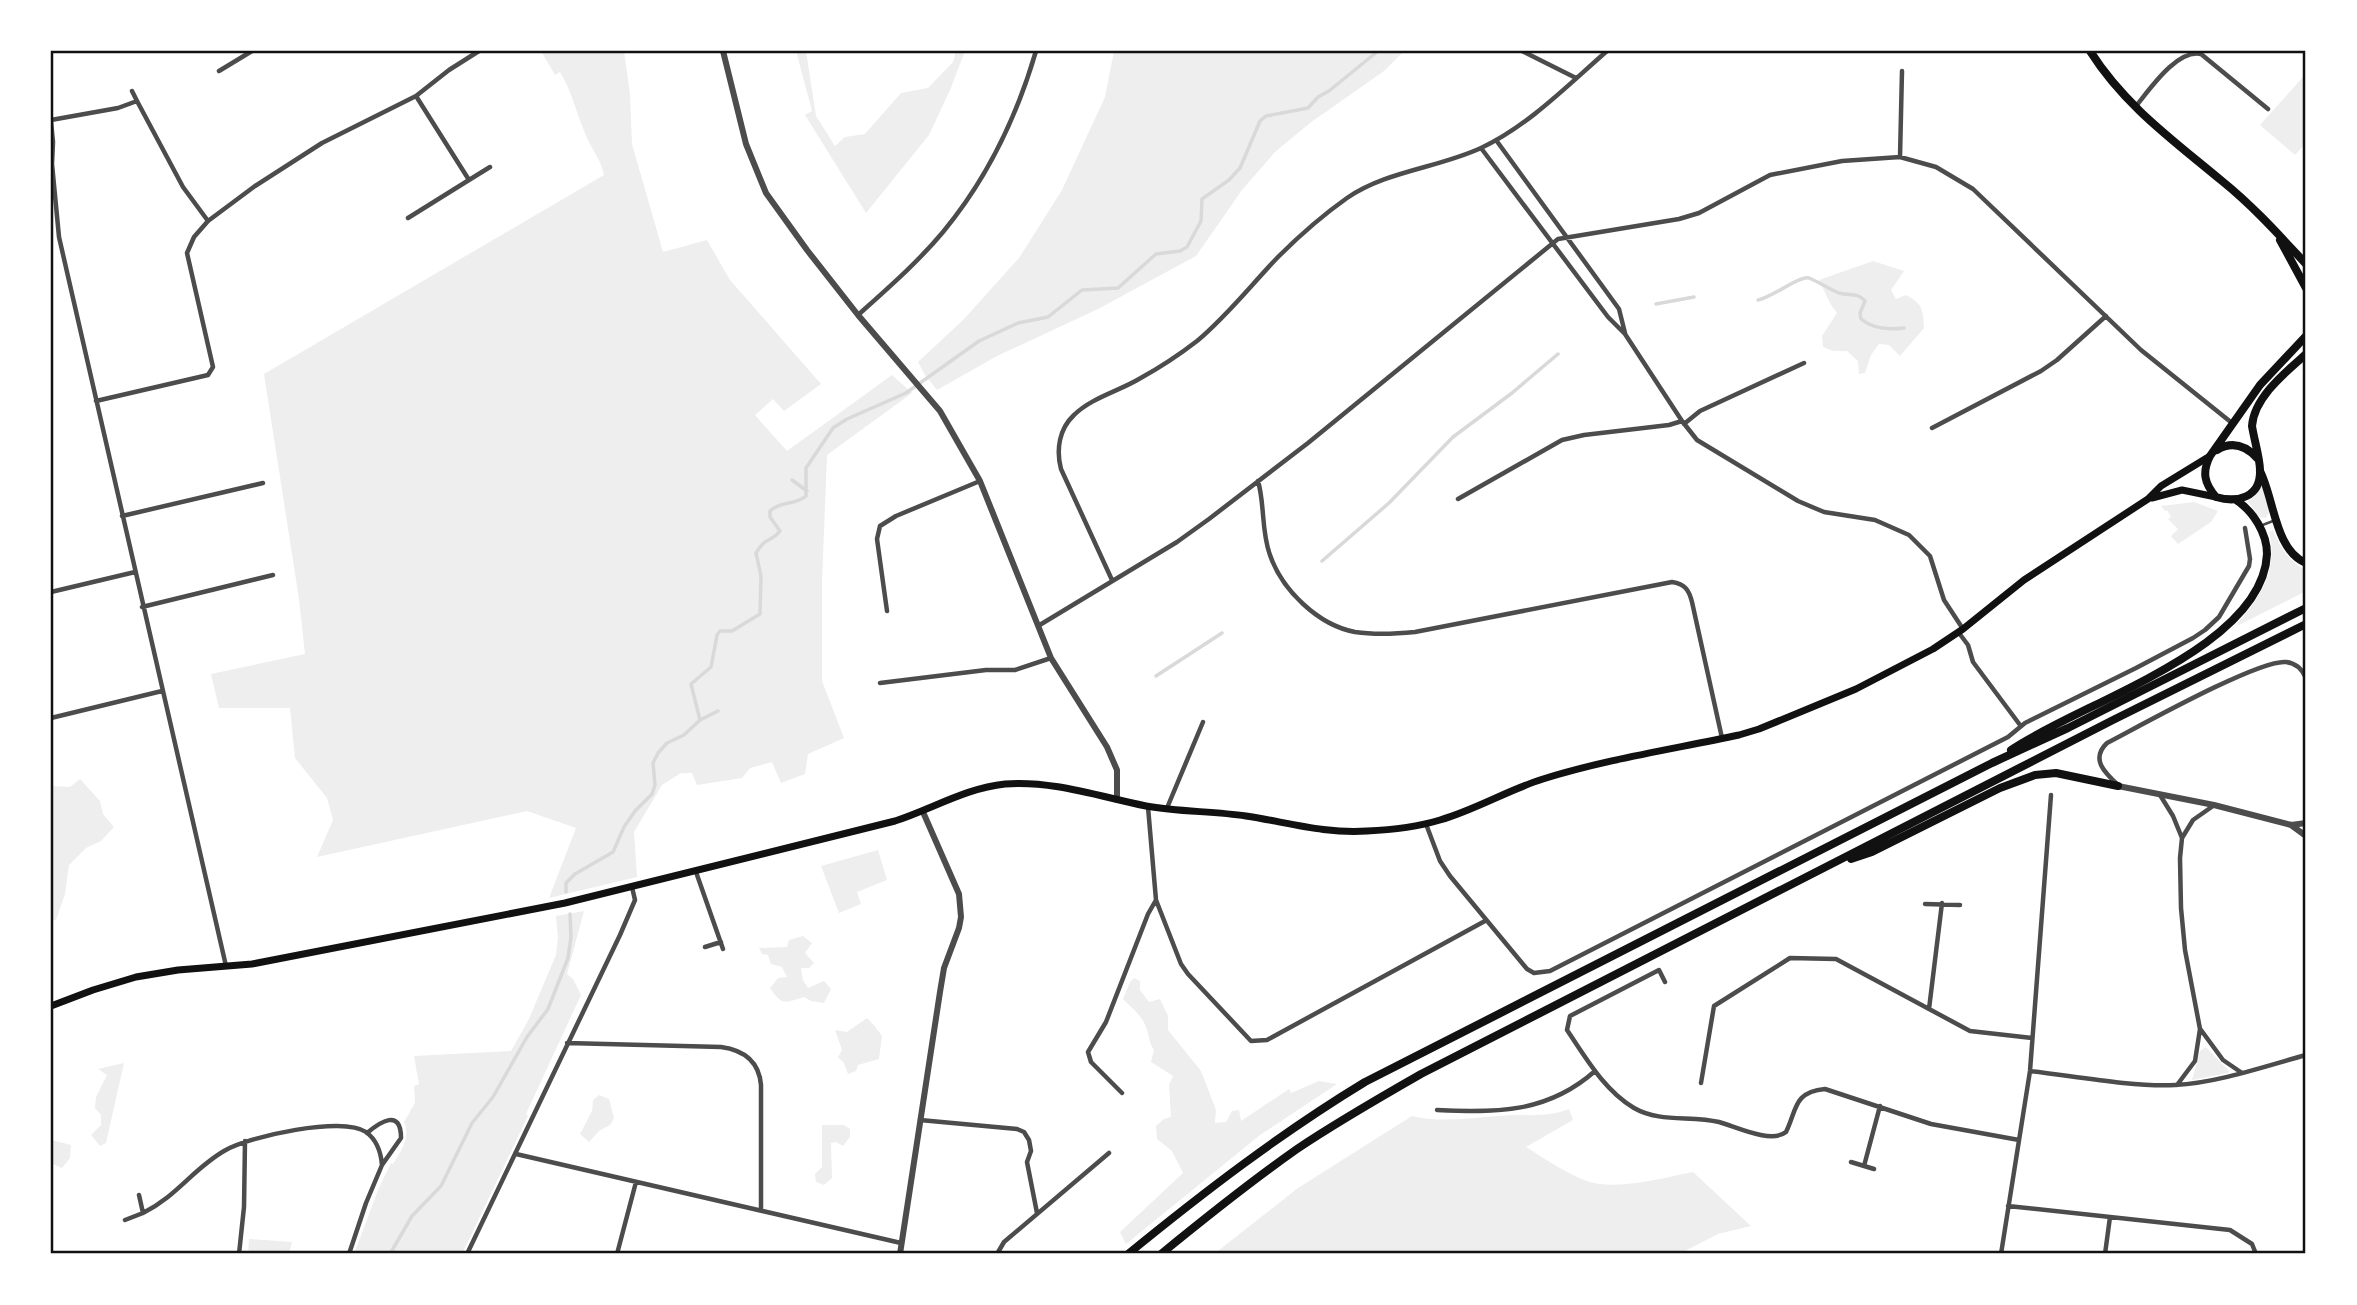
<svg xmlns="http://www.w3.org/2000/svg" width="2357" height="1305" font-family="'Work Sans',sans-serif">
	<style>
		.green { fill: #eee }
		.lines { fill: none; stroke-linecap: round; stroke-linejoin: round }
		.stream { stroke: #d9d9d9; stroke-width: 3.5 }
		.service { stroke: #4c4c4c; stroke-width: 2.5 }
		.minor { stroke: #4c4c4c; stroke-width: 4.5 }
		.tertiary { stroke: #4c4c4c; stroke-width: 6 }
		.secondary { stroke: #111; stroke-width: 7 }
		.primary { stroke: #111; stroke-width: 8 }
		.trunk { stroke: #111; stroke-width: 8 }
		.neatline { fill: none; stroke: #111; stroke-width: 2.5 }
	</style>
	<rect width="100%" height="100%" fill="#fff"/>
	<!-- green -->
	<path class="green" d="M541 51H624L630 94 632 144 663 252 707 240 730 280 821 384 784 411 773 399 755 415 787 451 892 375 912 393 827 455 822 582V681L844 738 808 754 805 774 781 783 772 762 750 768 742 778 697 785 692 773H681L662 785 634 832 637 877 549 898 576 828 527 811 317 857 333 820 327 798 295 758 290 708H219L211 674 305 654 299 599 264 374 604 175C601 160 594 153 588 140 577 117 573 93 560 72L555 75Z
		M796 51H806L816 116 835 146 845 137 865 134 901 93 928 88 953 62 956 51H965L950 90 929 135 866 213 805 115 812 111Z
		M1114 51H1404L1384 71 1310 123 1275 152 1242 190 1196 256 1098 309 997 356 937 390 925 375 918 362 964 319 1019 258 1062 190 1105 97Z
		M2303 77 2306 79V143L2295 155 2260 125Z
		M1873 261 1904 271 1891 290 1896 299 1906 295C1923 304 1923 310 1924 328L1900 356 1889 345 1879 344 1871 355 1865 373 1859 374 1858 361 1847 351H1833L1823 347 1822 336 1837 313 1831 305 1819 280Z
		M2262 486 2264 487 2270 511 2266 518 2259 517 2248 501 2255 496Z
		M2194 502 2218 511 2211 522 2178 544 2171 536 2178 529 2168 519 2171 517 2167 510 2165 511 2161 506Z
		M2273 530C2280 548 2289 562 2306 570V591L2239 625 2237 624C2262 596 2278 568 2269 532Z
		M80 779 100 801 103 814 114 827 101 841 86 848 69 865 65 894 56 920 51 919V786L70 787Z
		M878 850 887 880 857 892 861 904 839 913 821 866Z
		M584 911 567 974 573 979 581 995 526 1114 528 1116 462 1254H354L378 1190 391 1163 393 1164C401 1151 411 1137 404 1122L415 1103 414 1086 419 1084 414 1056 511 1051 528 1021 556 955 558 938 556 916Z
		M803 936 812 943 805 953 814 963 809 968H801L803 980 808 988 824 981 831 989 824 1003 811 1001 804 997C785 1003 782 1006 770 988L778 978 787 977 782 967 771 964 768 955 762 954 759 948 787 947 789 940Z
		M1134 978 1140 981V990L1149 1002 1160 999 1168 1016V1030L1201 1071 1216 1110 1215 1123 1226 1122 1232 1111 1239 1110 1241 1121 1289 1089 1291 1093 1319 1081 1337 1084 1260 1135 1126 1244 1120 1232 1183 1173 1172 1151 1157 1139 1156 1126 1164 1119 1171 1117 1169 1085 1173 1076 1151 1062 1154 1050C1149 1043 1149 1035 1146 1027 1142 1016 1132 1008 1123 999L1130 982Z
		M867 1018 874 1025 882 1036 879 1059 858 1065 856 1071 848 1074 844 1063 838 1057 842 1050 835 1030 847 1032Z
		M2206 1047 2229 1071 2228 1073 2192 1080 2200 1051Z
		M124 1063 106 1143 100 1146 91 1135 101 1125V1115L95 1108 96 1097 107 1075 98 1069Z
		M599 1095 609 1099 614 1118 610 1125 599 1131 589 1142 580 1134 592 1111 593 1100Z
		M1569 1109 1573 1120 1526 1147C1544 1158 1564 1172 1584 1180 1615 1192 1661 1178 1693 1172L1751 1226 1718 1234 1679 1254H1214L1298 1188 1412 1116C1441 1123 1469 1118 1499 1116 1525 1113 1544 1119 1569 1109Z
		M822 1125H844L850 1129V1137L843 1146 836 1142 831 1143 832 1178 824 1185 816 1182 815 1174 822 1167Z
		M51 1140 71 1145 70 1158 62 1168 51 1163Z
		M249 1239 292 1242 289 1254H248Z"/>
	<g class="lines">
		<!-- stream -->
		<path class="stream" d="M1758 300C1773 297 1800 275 1809 278 1819 282 1829 289 1839 293 1850 296 1857 292 1865 301L1860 313 1861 319C1873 329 1889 330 1904 328
			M1656 304 1694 297
			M792 480 807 491
			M1322 561 1389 503 1453 437 1512 393 1558 354
			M1156 676 1222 633
			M700 720 691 684 711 667 717 635 720 631H732L760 614 761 576 756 553C766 536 772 542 780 531L770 517V511C780 501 796 505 806 496V468L833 428 847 419 906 393 979 341 1018 323 1048 317 1082 290 1118 288 1156 254 1180 251 1187 247 1201 221 1202 199 1229 180 1240 168 1260 121 1266 116 1308 108 1318 97 1329 91 1378 51
			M566 892V883L575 874 613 852 624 827 635 811 652 794 655 785 653 763 658 753 667 743 684 735 700 720 718 711
			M390 1254 412 1216 441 1186 472 1123 493 1097 527 1037 548 1009 568 958 571 937 570 914"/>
		<!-- service -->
		<path class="service" d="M2260 526 2273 521"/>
		<!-- minor -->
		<path class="minor" d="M1522 51 1576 78
			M219 71 252 51
			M132 91 137 101
			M2136 106C2150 89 2177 49 2201 54L2268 109
			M51 120 118 108 137 101 183 187 208 221
			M51 122 53 142 52 164 59 237 226 966
			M1496 140 1619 309 1625 333
			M1481 148 1608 317 1625 334 1682 421
			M1900 157 1902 71
			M469 180 490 167
			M408 218 469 180 416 96
			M858 315C888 288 918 262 943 232 987 179 1017 116 1036 51
			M96 401 208 375 213 367 187 253 194 237 208 221 255 186 322 143 416 96 449 70 479 51
			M1684 424 1700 411 1804 363
			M1932 428 2041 371 2057 360 2106 316
			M1258 481C1265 505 1261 531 1270 555 1282 590 1318 625 1355 632 1375 635 1395 634 1415 632L1672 582C1685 584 1689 590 1692 602L1722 738
			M1458 499 1562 440 1584 435 1669 425 1682 421 1697 440 1798 501 1824 512 1875 520 1909 535 1930 556 1944 600 1963 629
			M122 516 263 483
			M1112 580 1061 469C1056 450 1059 429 1074 415 1091 398 1119 391 1139 379 1159 368 1179 355 1197 341 1227 316 1251 285 1278 257 1299 236 1323 215 1347 198 1386 171 1438 168 1481 148 1528 126 1568 85 1607 51
			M51 592 135 572
			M142 607 273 575
			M887 611 877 539 880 526 896 516 980 481
			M1038 626 1177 542 1209 519 1308 443 1558 239 1679 219 1699 213 1770 175 1842 161 1900 157 1936 167 1973 189 2141 350 2232 423
			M1959 633 1968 645 1973 662 2020 725
			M880 683 986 670H1015L1051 658
			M51 718 162 691
			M2118 785C2105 773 2090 759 2107 743 2138 727 2259 659 2286 662 2296 663 2302 669 2306 678
			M2160 795 2173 816 2182 838
			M1148 807 1156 900 1181 964 1188 974 1251 1041 1267 1040 1485 921
			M1167 808 1203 722
			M1426 824 1440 861 1450 876 1527 969 1534 973 1550 971 2008 737 2025 723 2136 668 2193 638 2205 630 2219 617 2249 566 2250 559 2245 528
			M696 872 723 949
			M1925 904 1960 905
			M705 947 721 942
			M1665 982 1659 970 1570 1016 1567 1030C1586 1058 1604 1090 1634 1108 1660 1123 1691 1115 1719 1122 1737 1127 1771 1144 1786 1132 1797 1110 1793 1092 1825 1089L1931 1124 2019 1140
			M1929 1009 1942 903
			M2201 1030 2223 1060 2242 1073
			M567 1043 721 1047C743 1050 759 1061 761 1085V1210
			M2030 1071C2074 1076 2131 1087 2175 1085 2217 1083 2266 1066 2306 1055
			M1701 1083 1714 1006 1790 958 1836 959 1970 1031 2032 1038
			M2177 1085 2195 1061 2200 1029 2185 950 2181 908 2180 858 2182 838 2193 820 2213 806
			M1122 1093 1091 1062 1088 1052 1106 1022 1148 914 1156 900
			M1437 1110C1496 1113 1548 1113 1595 1071
			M920 1120 1017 1129 1024 1132 1029 1140 1031 1151 1027 1162 1037 1213
			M516 1154 901 1243
			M1851 1162 1874 1169
			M1864 1166 1880 1106
			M139 1195 143 1213C177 1196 193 1169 224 1151 249 1136 343 1116 366 1132 377 1140 381 1153 382 1165
			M2008 1206 2230 1230 2252 1244 2256 1254
			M125 1220 143 1213
			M239 1254 244 1207 245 1141
			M349 1254 366 1203 382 1165 401 1138C401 1108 380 1122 367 1133
			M467 1254 620 935 635 900 632 887
			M617 1254 636 1182
			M997 1254 1004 1242 1109 1153
			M2001 1254 2030 1071 2051 795
			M2105 1254 2110 1217"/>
		<!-- tertiary -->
		<path class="tertiary" d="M723 51 746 144 766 193 807 250 858 315 940 411 980 481 1051 658 1107 747 1117 770V800
			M2118 786 2214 805 2291 825 2306 823
			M2291 825 2306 836
			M900 1254 940 992 944 968 959 928 961 917 959 894 923 812"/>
		<!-- secondary -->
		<path class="secondary" d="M2152 498 2182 490 2216 497
			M51 1006 93 990 136 977 178 970 252 964 565 903 895 821C932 809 966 788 1005 784 1052 780 1101 797 1146 806 1179 812 1213 811 1246 816 1286 822 1326 834 1367 831 1391 830 1417 827 1440 820 1475 810 1508 790 1543 779 1607 759 1674 749 1739 735L1759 729 1856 689 1933 649 1963 629 2024 580 2148 499 2161 486 2210 456"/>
		<!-- primary -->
		<path class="primary" d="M2090 51C2125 106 2173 140 2222 181 2253 206 2279 235 2306 264
			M2280 240 2306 288
			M2306 336 2260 385 2210 456C2202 472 2204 483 2216 497 2237 503 2261 498 2260 470 2260 459 2254 439 2252 426 2254 397 2286 372 2306 354
			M2217 450C2232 441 2245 445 2257 458"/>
		<!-- trunk -->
		<path class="trunk" d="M2260 471C2274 498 2275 551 2306 563
			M2011 750C2079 703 2263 649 2267 554 2267 533 2253 511 2236 500
			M1851 859 1872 852 2000 788 2035 775 2056 773 2118 786
			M1128 1254C1204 1192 1281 1133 1365 1082L1992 763 2068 728 2306 608
			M1161 1254C1205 1218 1250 1182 1297 1149 1337 1122 1379 1098 1421 1074L2113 720 2306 624"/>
	</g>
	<!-- border -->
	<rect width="2357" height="1305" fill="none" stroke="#ffffff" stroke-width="105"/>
	<rect x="52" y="52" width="2252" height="1200" class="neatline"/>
</svg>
